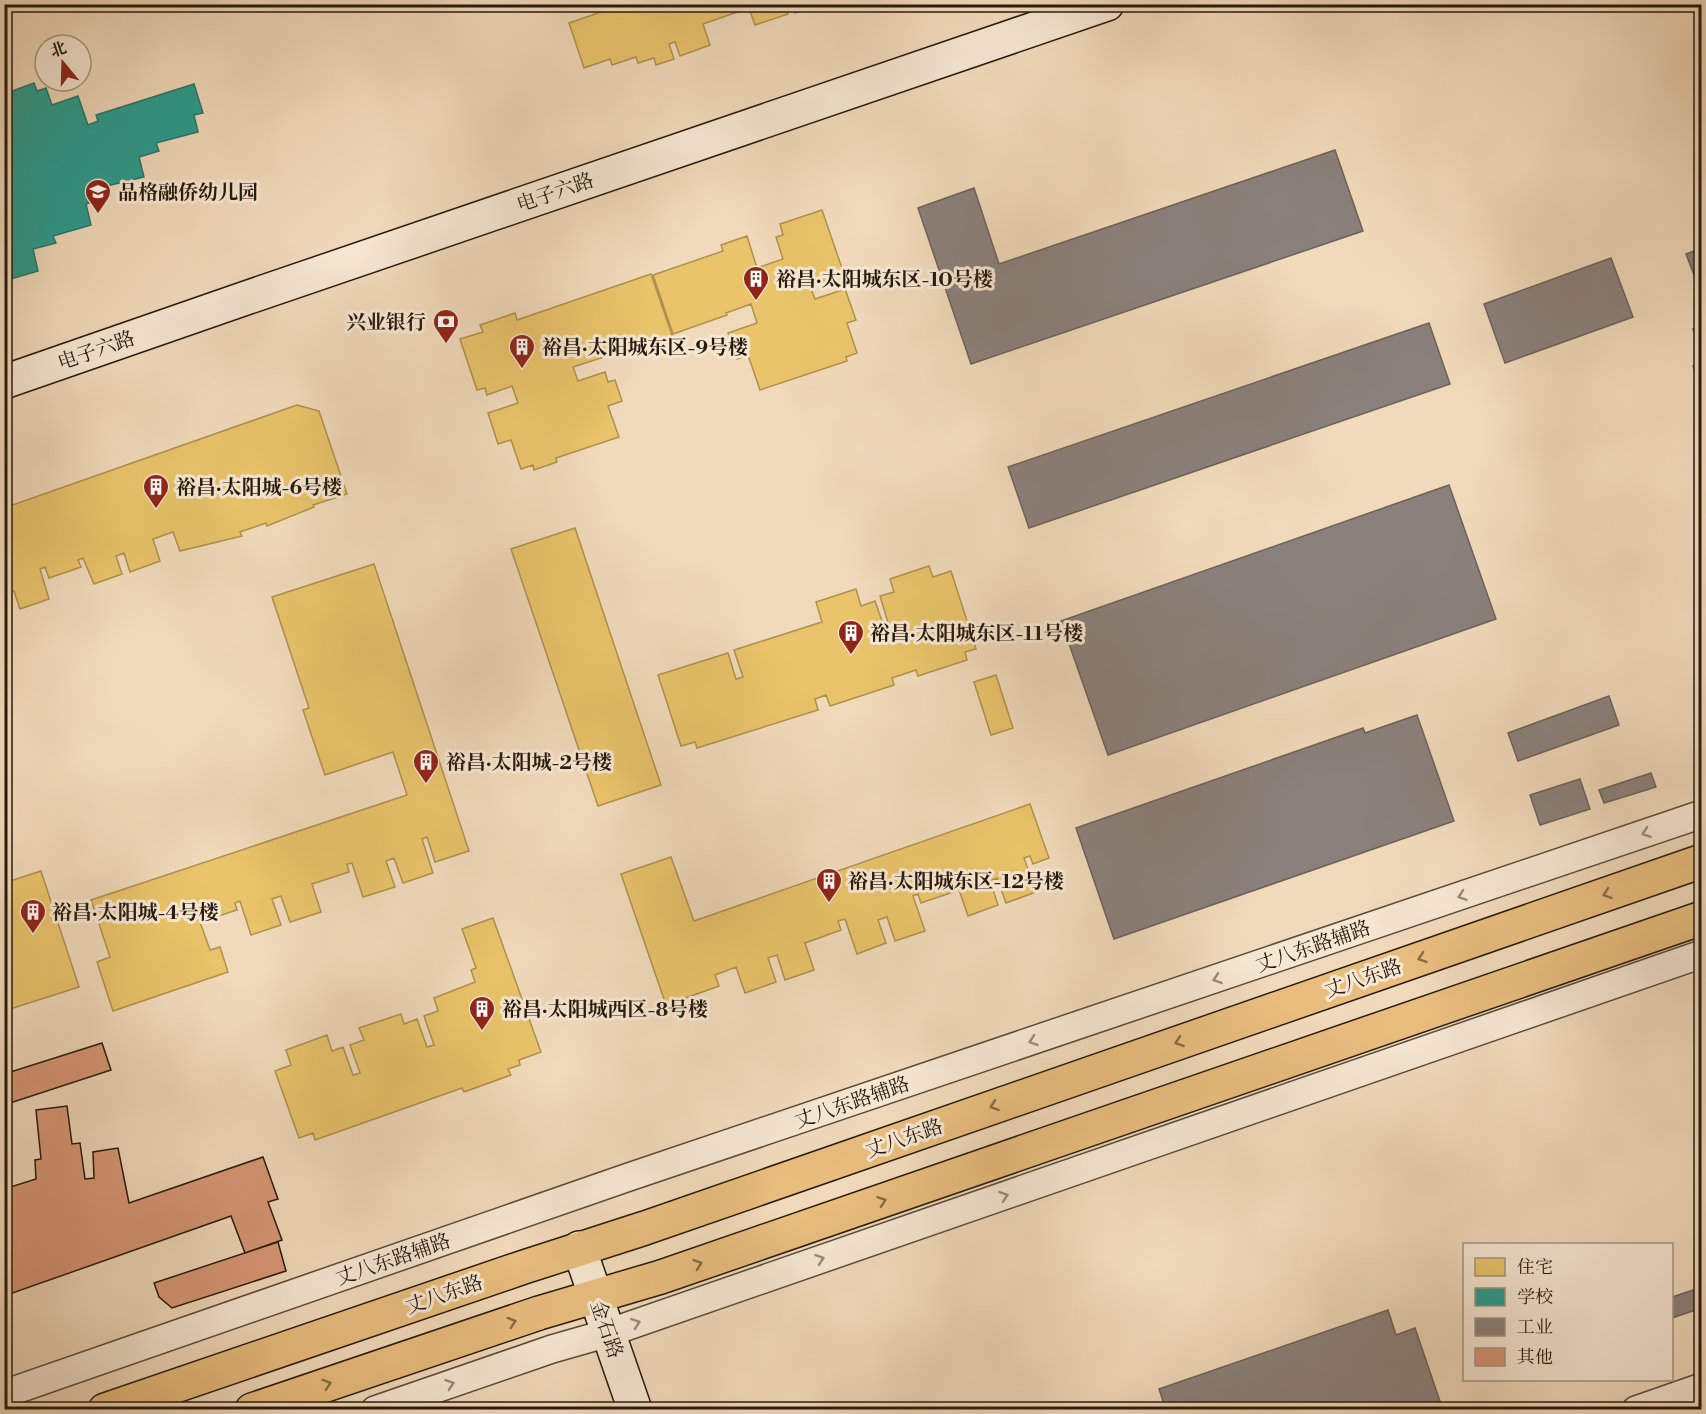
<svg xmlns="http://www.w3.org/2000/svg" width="1706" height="1414" font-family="'Libre Bodoni','Noto Serif SC',serif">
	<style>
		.homes { fill: #e9c46a; stroke: #af914e; stroke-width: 1.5 }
		.schools { fill: #2a9d8f; stroke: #297668; stroke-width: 1.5 }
		.industry { fill: #8a817c; stroke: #6c625a; stroke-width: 1.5 }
		.building { fill: #d79776; stroke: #271a0c; stroke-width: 1.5 }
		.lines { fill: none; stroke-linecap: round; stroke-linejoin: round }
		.street-casing { stroke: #5a4a38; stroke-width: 30 }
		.secondary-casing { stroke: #271a0c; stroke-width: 36 }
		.primary-casing { stroke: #271a0c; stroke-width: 36 }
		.street { stroke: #f6e7d3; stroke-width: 27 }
		.secondary { stroke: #f6e7d3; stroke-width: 33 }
		.primary { stroke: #e8bd7e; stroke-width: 33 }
		.oneway { stroke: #998b79 }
		.oneway2 { stroke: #886c45 }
		.labels { text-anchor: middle; stroke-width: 6; stroke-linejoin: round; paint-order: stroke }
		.poi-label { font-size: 20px; font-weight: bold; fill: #271a0c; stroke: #f6e7d3; text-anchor: start }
		.street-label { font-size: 20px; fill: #271a0c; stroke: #f6e7d3 }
	</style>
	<rect width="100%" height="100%" fill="#f1dabb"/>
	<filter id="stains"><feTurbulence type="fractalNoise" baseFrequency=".00333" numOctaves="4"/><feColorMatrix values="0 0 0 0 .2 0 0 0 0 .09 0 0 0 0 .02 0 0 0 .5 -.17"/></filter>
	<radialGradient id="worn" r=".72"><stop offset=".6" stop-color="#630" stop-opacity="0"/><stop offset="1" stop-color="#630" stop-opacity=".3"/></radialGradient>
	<!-- homes -->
	<path class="homes" d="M617 4H785L788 14 755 25 749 8 703 24 710 45 680 56 675 42 669 44 674 59 656 65 654 58 638 63 636 57 612 65 610 59 584 68 569 23 618 6Z
		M792 4H814V6L795 13Z
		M822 210 844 274 810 286 815 299 845 289 856 320 847 323 857 353 846 357 847 361 760 390 748 355 737 359 728 333 757 323 751 304 726 313 727 315 673 334 653 275 723 251 721 245 747 236 757 268 783 259 776 237 783 235 780 224Z
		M651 274 672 335 573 367 578 381 605 372 608 382 615 380 622 401 608 406 619 437 556 458 557 462 534 470 533 465 521 469 511 440 498 444 488 413 518 403 512 386 487 395 485 388 477 390 460 339 483 332 480 325 515 313 517 320Z
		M297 405 319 411 347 494 313 505 314 507 267 526 266 523 240 532 242 536 180 551 173 532 153 539 160 561 130 572 124 553 116 556 122 574 94 584 83 558 78 560 81 567 49 578 45 567 40 569 49 599 20 609 14 591 6 593 12 612 4 615V508Z
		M575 528 661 785 598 806 511 549Z
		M374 564 469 851 435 862 427 837 422 839 433 873 403 883 394 858 386 861 395 887 363 897 352 863 347 864 349 872 312 884 321 912 290 922 281 896 272 899 281 925 251 935 240 901 235 903 237 910 200 922 210 950 220 947 228 972 113 1011 97 962 110 957 91 900 407 795 393 752 325 775 303 710 309 708 272 597Z
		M929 566 933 577 951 571 976 649 965 652 967 660 918 676 916 670 892 678 894 685 830 706 826 695 815 699 818 710 697 748 695 742 681 746 658 675 728 653 736 679 743 677 734 650 822 622 816 602 856 589 861 606 875 601 885 630 890 629 880 596 894 592 890 579Z
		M996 675 1013 728 991 735 974 682Z
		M1030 804 1049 858 1033 864 1030 856 1024 858 1036 892 1006 903 997 878 990 881 998 905 968 916 956 881 950 883 953 892 921 903 918 894 913 896 925 931 895 941 887 917 878 920 886 943 857 954 845 919 838 921 841 930 805 943 814 970 785 980 777 955 768 958 776 982 745 993 736 967 715 975 719 986 666 1005 621 874 671 857 694 921Z
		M41 871 79 987 4 1011V883Z
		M493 918 541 1052 519 1060 520 1065 508 1069 511 1075 464 1092 462 1088 315 1140 313 1133 299 1138 275 1071 291 1065 286 1050 327 1035 332 1051 343 1047 353 1075 360 1073 350 1045 364 1040 359 1028 401 1014 404 1024 417 1019 427 1047 434 1045 424 1016 438 1011 434 998 475 982 471 970 476 968 462 929Z"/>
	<!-- schools -->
	<path class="schools" d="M34 83 37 91 46 88 52 105 78 96 88 125 98 121 96 115 194 84 203 113 194 115 198 132 156 143 159 151 139 157 144 177 107 186 110 196 86 204 91 225 53 236 56 243 33 249 38 271 4 281V94Z"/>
	<!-- industry -->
	<path class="industry" d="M1335 150 1363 231 971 364 918 208 974 188 999 264Z
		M1702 248V296L1686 254Z
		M1611 258 1633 317 1505 363 1484 304Z
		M1429 323 1450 384 1029 528 1008 467Z
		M1702 326V352H1701L1693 329Z
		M1702 363V393L1693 366Z
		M1449 485 1496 619 1108 755 1061 621Z
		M1609 696 1619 725 1518 761 1508 733Z
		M1417 715 1454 821 1114 939 1076 828 1363 728 1365 733Z
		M1651 773 1656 787 1604 803 1599 790Z
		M1580 779 1590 809 1540 825 1530 795Z
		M1702 1287V1308L1672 1318V1297Z
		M1388 1310 1396 1335 1415 1328 1443 1410H1166L1159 1389Z"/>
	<!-- building -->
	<path class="building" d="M102 1043 111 1070 4 1105V1074Z
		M67 1106 72 1144 80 1143 85 1179 94 1178 93 1152 118 1148 129 1203 263 1157 278 1199 268 1202 282 1240 245 1253 231 1216 4 1296V1189L36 1179 35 1160 41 1159 36 1110Z
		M278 1242 286 1271 172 1308 159 1297 154 1283Z"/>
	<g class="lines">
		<defs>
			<path id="street" d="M4 1394 626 1178 1702 814
				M375 1410 552 1349 608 1333 1702 954
				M1636 1410 1702 1387"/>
			<path id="secondary" d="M4 382 246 298 1107 4
				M579 1248 635 1410"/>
			<path id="primary" d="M105 1410 524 1267 645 1228 1702 861
				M252 1410 539 1313 661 1277 1702 918"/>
		</defs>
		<!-- street casing -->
		<use href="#street" class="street-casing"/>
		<!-- secondary casing -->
		<use href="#secondary" class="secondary-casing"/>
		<!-- primary casing -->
		<use href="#primary" class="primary-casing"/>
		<!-- street -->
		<use href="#street" class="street"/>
		<!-- secondary -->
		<use href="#secondary" class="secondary"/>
		<!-- primary -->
		<use href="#primary" class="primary"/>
	</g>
	<!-- one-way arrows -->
	<defs><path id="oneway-chevron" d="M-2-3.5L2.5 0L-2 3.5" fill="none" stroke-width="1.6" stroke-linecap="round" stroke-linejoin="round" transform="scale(1.5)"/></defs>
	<g class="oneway">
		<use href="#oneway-chevron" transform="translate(1646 833) rotate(161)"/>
		<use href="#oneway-chevron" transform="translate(1462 896) rotate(161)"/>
		<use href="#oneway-chevron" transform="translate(1217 979) rotate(161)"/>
		<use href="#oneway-chevron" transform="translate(1033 1041) rotate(161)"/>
		<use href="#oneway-chevron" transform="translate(1004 1196) rotate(-19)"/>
		<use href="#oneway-chevron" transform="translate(820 1259) rotate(-19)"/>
		<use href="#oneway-chevron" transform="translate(636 1323) rotate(-19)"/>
		<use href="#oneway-chevron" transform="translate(450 1384) rotate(-19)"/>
	</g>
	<g class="oneway2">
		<use href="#oneway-chevron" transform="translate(1607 894) rotate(161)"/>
		<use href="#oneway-chevron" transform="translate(1422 958) rotate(161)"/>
		<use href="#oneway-chevron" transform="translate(1179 1042) rotate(161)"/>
		<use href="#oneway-chevron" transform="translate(994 1106) rotate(161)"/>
		<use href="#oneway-chevron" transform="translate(882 1201) rotate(-19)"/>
		<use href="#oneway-chevron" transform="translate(698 1264) rotate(-19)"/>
		<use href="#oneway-chevron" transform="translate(512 1322) rotate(-18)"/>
		<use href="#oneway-chevron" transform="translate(327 1384) rotate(-18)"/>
	</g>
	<!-- icons -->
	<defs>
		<symbol id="school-pin" viewBox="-11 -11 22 30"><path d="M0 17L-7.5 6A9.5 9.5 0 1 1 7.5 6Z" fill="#8f2418" stroke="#f6e7d3"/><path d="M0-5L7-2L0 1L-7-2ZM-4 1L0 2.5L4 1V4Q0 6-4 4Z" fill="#fff"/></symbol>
		<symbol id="building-pin" viewBox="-11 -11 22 30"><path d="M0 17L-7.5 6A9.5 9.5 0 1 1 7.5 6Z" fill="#8f2418" stroke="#f6e7d3"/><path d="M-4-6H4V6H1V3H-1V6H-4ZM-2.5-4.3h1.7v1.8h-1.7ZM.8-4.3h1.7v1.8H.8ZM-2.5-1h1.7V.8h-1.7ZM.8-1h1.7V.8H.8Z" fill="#fff"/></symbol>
		<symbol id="bank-pin" viewBox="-11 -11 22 30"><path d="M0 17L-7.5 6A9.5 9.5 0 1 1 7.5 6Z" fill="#8f2418" stroke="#f6e7d3"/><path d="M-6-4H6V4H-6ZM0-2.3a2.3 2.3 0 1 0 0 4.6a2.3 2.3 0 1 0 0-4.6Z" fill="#fff"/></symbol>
	</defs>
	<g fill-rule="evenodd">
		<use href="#school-pin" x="83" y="177" width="30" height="40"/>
		<use href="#building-pin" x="741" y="264" width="30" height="40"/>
		<use href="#bank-pin" x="431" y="307" width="30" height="40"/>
		<use href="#building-pin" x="507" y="332" width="30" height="40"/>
		<use href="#building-pin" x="141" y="472" width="30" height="40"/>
		<use href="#building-pin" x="836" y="618" width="30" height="40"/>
		<use href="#building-pin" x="411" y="747" width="30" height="40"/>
		<use href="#building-pin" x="814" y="866" width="30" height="40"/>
		<use href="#building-pin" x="18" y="897" width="30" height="40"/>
		<use href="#building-pin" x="467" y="994" width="30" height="40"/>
	</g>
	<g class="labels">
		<!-- poi labels -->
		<g class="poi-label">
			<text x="118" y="199">品格融侨幼儿园</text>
			<text x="776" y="286">裕昌·太阳城东区-10号楼</text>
			<text x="426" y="329" text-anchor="end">兴业银行</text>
			<text x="542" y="354">裕昌·太阳城东区-9号楼</text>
			<text x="176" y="494">裕昌·太阳城-6号楼</text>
			<text x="870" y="640">裕昌·太阳城东区-11号楼</text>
			<text x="446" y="769">裕昌·太阳城-2号楼</text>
			<text x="848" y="888">裕昌·太阳城东区-12号楼</text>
			<text x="52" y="919">裕昌·太阳城-4号楼</text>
			<text x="502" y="1016">裕昌·太阳城西区-8号楼</text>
		</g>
		<!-- street labels -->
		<g class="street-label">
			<text transform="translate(555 192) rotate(-19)" y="7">电子六路</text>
			<text transform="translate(96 350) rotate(-19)" y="7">电子六路</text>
			<text transform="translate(1313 946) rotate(-19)" y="7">丈八东路辅路</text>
			<text transform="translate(1363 978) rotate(-19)" y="7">丈八东路</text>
			<text transform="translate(852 1102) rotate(-19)" y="7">丈八东路辅路</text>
			<text transform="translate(904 1138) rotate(-19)" y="7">丈八东路</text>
			<text transform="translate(393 1259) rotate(-19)" y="7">丈八东路辅路</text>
			<text transform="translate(444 1294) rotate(-19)" y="7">丈八东路</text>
			<text transform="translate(607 1329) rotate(71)" y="7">金石路</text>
		</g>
	</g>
	<!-- margin -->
	<rect width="1706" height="1414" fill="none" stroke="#f1dabb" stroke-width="24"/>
	<rect x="6" y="6" width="1694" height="1402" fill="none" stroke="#271a0c" stroke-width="3"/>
	<rect x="12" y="12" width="1682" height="1390" fill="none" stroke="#271a0c" stroke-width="1.5"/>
	<!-- legend -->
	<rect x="1463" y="1243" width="210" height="138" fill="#f6e7d3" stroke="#a39583" stroke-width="1.5"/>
	<rect x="1475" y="1258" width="30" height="18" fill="#e9c46a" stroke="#a39583" stroke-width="1.5"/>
	<text x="1517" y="1273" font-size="18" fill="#271a0c">住宅</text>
	<rect x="1475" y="1288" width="30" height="18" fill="#2a9d8f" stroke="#a39583" stroke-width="1.5"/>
	<text x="1517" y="1303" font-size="18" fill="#271a0c">学校</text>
	<rect x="1475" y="1318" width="30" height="18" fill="#8a817c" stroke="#a39583" stroke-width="1.5"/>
	<text x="1517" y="1333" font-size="18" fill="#271a0c">工业</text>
	<rect x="1475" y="1348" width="30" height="18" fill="#d79776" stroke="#a39583" stroke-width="1.5"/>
	<text x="1517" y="1363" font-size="18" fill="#271a0c">其他</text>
	<!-- north arrow -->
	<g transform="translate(63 63) rotate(341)"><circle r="28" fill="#f6e7d3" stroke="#a39583" stroke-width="1.5"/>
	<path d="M0-4.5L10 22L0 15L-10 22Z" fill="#8f2418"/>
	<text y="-9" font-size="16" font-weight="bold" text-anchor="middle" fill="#271a0c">北</text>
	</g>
	<rect width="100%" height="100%" filter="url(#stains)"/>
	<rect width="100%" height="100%" fill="url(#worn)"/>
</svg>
